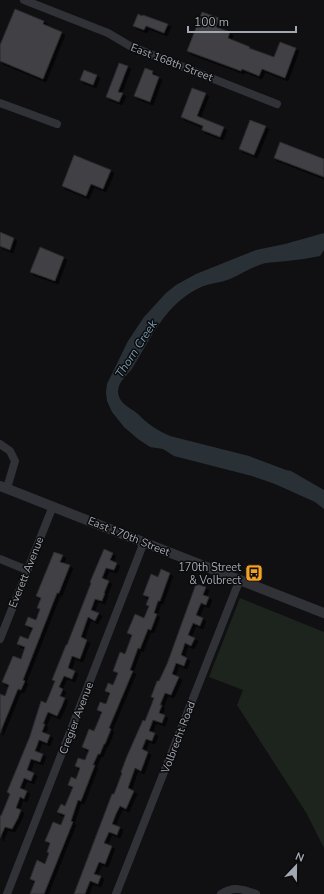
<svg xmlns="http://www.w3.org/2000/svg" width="324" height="894" font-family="'Nunito Sans',sans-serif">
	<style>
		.green { fill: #1c241d }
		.water { fill: #293137 }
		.building { fill: #3f4045; stroke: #2a2a2e; filter: url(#shadow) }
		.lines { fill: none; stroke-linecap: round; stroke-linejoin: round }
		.minor { stroke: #313237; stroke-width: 8 }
		.tertiary { stroke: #313237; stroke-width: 10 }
		.labels { text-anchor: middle; stroke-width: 3; stroke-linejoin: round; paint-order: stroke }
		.street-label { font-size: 11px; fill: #a1a7b3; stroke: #0b0b0c }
		.poi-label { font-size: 11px; fill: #a1a7b3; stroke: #0b0b0c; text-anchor: end }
		.water-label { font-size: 12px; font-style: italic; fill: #7798af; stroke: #0b0b0c }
	</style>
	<defs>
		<filter id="shadow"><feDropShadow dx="3" dy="3" stdDeviation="0" flood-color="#0009"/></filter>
	</defs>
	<rect width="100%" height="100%" fill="#101012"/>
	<!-- green -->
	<path class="green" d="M240 598 324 632V848L307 814 237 705 243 690 209 677Z"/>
	<!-- water -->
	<path class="water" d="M324 233V250L320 256C309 258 298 260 287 261 280 262 273 262 266 263 253 266 242 274 230 279 220 283 210 283 201 287 166 303 152 336 133 367 128 375 118 381 118 392 119 404 131 408 138 414 147 424 157 430 170 436L249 456 286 470 291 471 324 490V509L315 502 275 484 252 476 174 456 163 449 150 447 138 439 124 427 112 412 107 401 106 392 107 384 128 341 144 317 166 293 176 285 196 274 256 250 285 244Z"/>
	<!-- building -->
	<path class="building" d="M15 9 44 21 43 24 62 32 43 79 0 61V45Z
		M202 12 219 18 216 27 230 32 228 38 250 47 249 48 274 57 280 42 296 48 285 78 262 69 259 76 242 69 241 71 187 51Z
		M138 14 142 16 143 15 168 24 164 33 146 26 144 30 133 26Z
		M119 63 128 66 118 92 123 93 119 102 106 97Z
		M145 68 153 71 152 74 159 77 150 102 134 96Z
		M84 70 97 75 93 85 80 80Z
		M192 88 206 93 197 116 224 127 220 137 202 130 203 126 181 117Z
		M250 120 266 126 254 155 239 149Z
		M280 142 324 159V177L274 158Z
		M74 155 111 170 103 189 91 184 86 196 62 186Z
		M0 232 14 238 10 250 0 246Z
		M40 247 64 257 55 281 30 272Z
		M104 549 113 553 110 560 117 563 114 570 106 568 102 578 109 581 104 593H105L102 601 95 599 91 610 99 613 95 621 88 617 81 637 87 640 80 659 72 656 68 668 75 671 72 679 64 676 59 687 63 689 60 696 65 698 62 706 57 716 48 712 43 724H45L42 732 50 735 47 743 39 740 35 751 43 754 40 762 31 759 27 770 34 773 31 781 24 778 20 788 27 791 24 799 20 797 16 808 21 810 18 818 12 829 5 827 0 838V815L1 816 10 794 7 792 30 736 41 701 46 703 55 681 52 680 66 645H67L91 583 90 582Z
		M54 552 63 555 60 562 70 565 59 593H57L23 680 25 681 21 690 18 689 0 733V694L5 696 9 685 2 682 13 656 21 659 25 647 17 644 20 636 28 639 33 628 25 625 28 617 36 620 40 609 37 608 41 598 36 596Z
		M161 569 170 573 160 601H158L154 613 157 614 151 630 148 629 140 649 138 648 130 670 133 671 109 728 111 729 105 744H104L100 754H98L93 765H95L81 801 78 800 71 821 73 822 44 894H30L35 881 30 879 34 868 37 860 45 864 49 853 47 852 50 843 45 841 53 822 61 825 65 815 57 812 61 804 65 806 73 787 68 785 71 777 76 779 80 768 75 766 78 758 85 760 89 750 82 747 89 729 94 731 102 712 97 710 100 702 106 704 110 693 105 691 108 683 113 685 118 673 113 671 120 652 125 654 132 635 127 633 135 614 144 618 149 606 146 605 149 597 143 595 151 574 158 577Z
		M196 584 206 587 203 595 209 597 206 605 201 603 196 615 203 618 200 626 193 623 188 635 195 638 191 646 185 643 181 655 187 658 184 666 176 663 172 674 179 677 171 695 165 693 160 705H162L159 713 165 715 162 723 153 720 149 731 155 733 152 741 146 739 142 749 148 752 144 763 141 771 135 768 128 788 134 791 126 809 120 806 116 814 112 824 120 827 117 835 109 832 104 843 112 846 105 864 99 862 94 874 101 876 98 884 90 881 85 894H74L112 794H114L122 773 121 772 127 756 143 720 145 721 154 698 151 697 157 681H159L167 664Z"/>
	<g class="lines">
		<!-- minor -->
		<path class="minor" d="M24 0 108 33 130 46 277 104
			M0 103 57 124
			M0 444 10 451 15 461 7 488
			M0 559 27 570
			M0 639 53 506
			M7 894 144 542
			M116 894 240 579
			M221 894C233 886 243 889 256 894"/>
		<!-- tertiary -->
		<path class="tertiary" d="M0 486 324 613"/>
	</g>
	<!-- icons -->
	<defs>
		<symbol id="bus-square" viewBox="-11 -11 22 22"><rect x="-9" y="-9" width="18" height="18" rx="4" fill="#f3a227" stroke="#0b0b0c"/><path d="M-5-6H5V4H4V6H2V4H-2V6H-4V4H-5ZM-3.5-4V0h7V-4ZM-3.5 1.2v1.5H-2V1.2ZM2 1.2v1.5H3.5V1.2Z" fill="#111"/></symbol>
	</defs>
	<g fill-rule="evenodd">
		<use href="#bus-square" x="244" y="563" width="20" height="20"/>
	</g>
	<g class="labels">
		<!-- street labels -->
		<g class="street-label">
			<text transform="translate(172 62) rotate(21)" y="4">East 168th Street</text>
			<text transform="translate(129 536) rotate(22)" y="4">East 170th Street</text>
			<text transform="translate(26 572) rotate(-68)" y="4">Everett Avenue</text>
			<text transform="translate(76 718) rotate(-69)" y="4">Cregier Avenue</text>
			<text transform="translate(178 737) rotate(-69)" y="4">Volbrecht Road</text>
		</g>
		<!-- poi labels -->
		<g class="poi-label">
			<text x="241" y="571">170th Street<tspan x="241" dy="13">&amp; Volbrect</tspan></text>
		</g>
		<!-- water labels -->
		<g class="water-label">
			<text transform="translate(136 349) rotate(-57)" y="4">Thorn Creek</text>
		</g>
	</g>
	<!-- north arrow -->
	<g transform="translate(296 866) rotate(22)" stroke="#0b0b0c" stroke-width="3" paint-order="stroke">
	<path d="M0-3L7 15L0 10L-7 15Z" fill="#a1a7b3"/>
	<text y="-6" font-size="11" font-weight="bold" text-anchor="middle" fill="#a1a7b3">N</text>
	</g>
	<!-- scale -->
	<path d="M188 26v6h108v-6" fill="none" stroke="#a1a7b3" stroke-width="2"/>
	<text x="194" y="26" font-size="12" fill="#a1a7b3" stroke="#0b0b0c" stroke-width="3" paint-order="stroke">100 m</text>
</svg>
